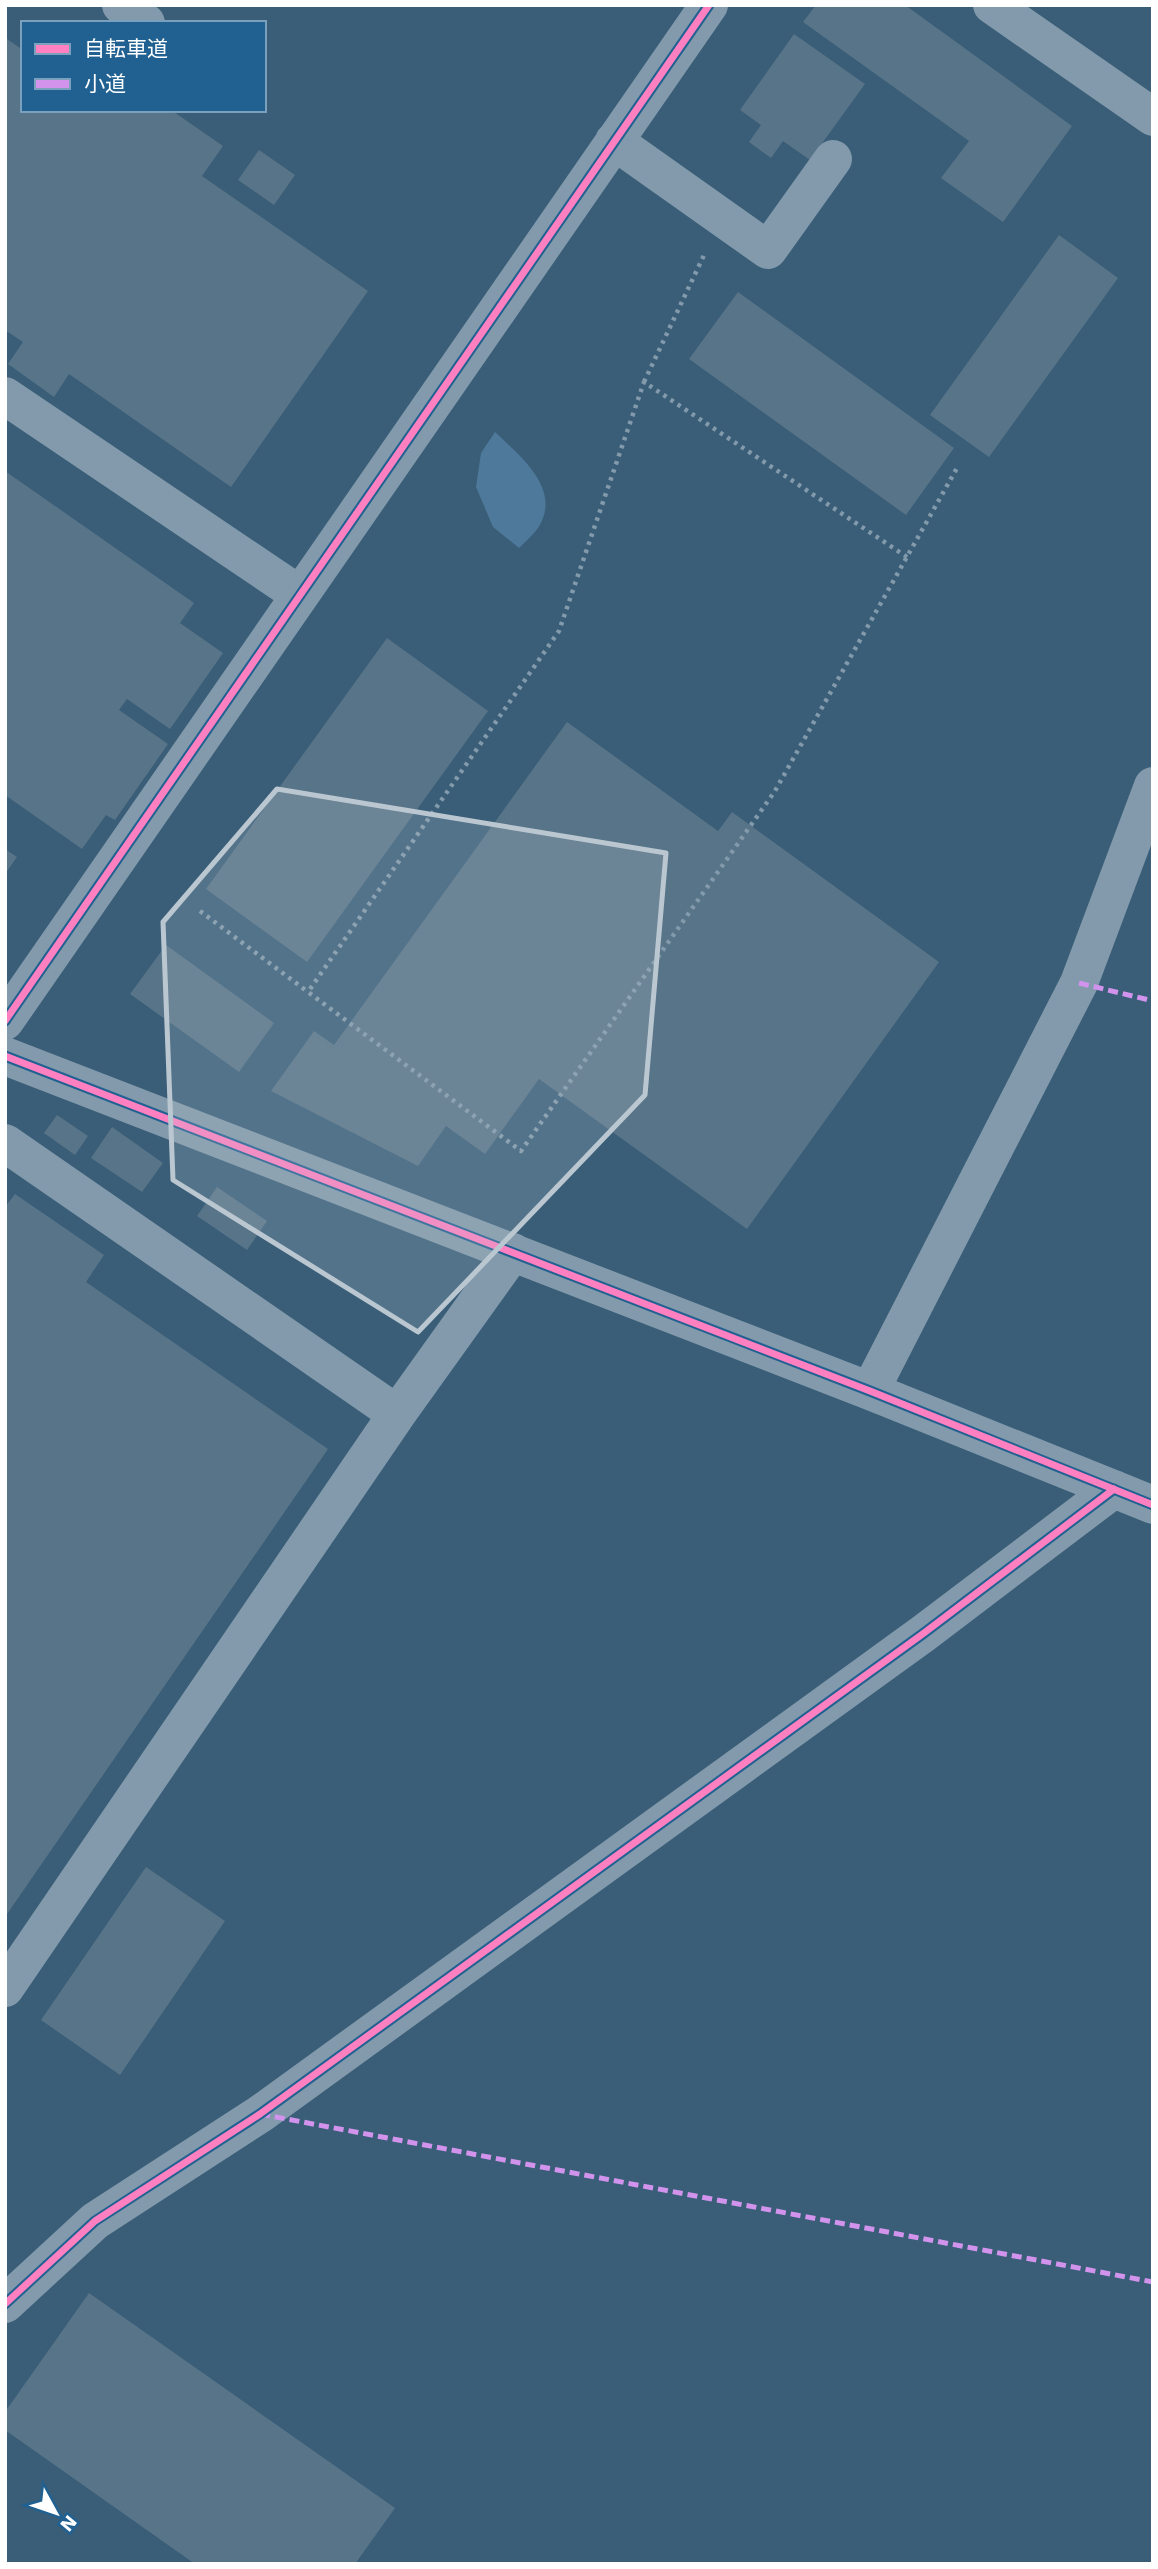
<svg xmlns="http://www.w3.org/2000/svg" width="1158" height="2569" font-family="'Work Sans','Noto Sans JP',sans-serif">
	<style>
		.water { fill: #4e799a }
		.building { fill: #587488 }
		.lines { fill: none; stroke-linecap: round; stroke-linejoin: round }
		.path { stroke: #829aab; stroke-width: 4.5; stroke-dasharray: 3.5 5; stroke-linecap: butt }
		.minor { stroke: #829aab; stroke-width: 38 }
		.quiet { stroke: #d193ec; stroke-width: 5; stroke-dasharray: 10 5; stroke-linecap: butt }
		.cycleway-casing { stroke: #216191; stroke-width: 11 }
		.cycleway { stroke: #ff80c0; stroke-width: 7 }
		.marked { fill: #bac7d0; fill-opacity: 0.2; stroke: #bac7d0; stroke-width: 5; stroke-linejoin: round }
	</style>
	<rect width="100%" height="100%" fill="#3a5e78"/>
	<!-- water -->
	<path class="water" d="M495 432C520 456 563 489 538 528 533 535 525 542 519 548L493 527 476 487 481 453Z"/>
	<!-- building -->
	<path class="building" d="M816 5H905L1072 126 1003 222 941 178 969 141 803 22Z
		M794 34 865 84 810 160 783 141 771 158 749 142 761 125 740 110Z
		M7 39 23 50V110H171L223 146 202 176 368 291 231 487 69 374 54 397 8 364 23 342 5 330V42Z
		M259 150 295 175 274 205 238 180Z
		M1059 235 1118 278 989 457 930 415Z
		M738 292 954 448 906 515 689 359Z
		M5 471 194 603 180 623 223 653 170 729 127 699 119 710 168 744 115 820 106 815 82 849 5 795Z
		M387 638 488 711 307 962 206 889Z
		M567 722 718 831 732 812 939 962 747 1229 539 1079 485 1154 446 1126 418 1166 271 1091 314 1031 334 1045Z
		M5 849 17 857 5 874Z
		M166 945 274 1023 239 1072 130 994Z
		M57 1115 88 1136 75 1155 44 1133Z
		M112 1127 163 1163 142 1192 91 1158Z
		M217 1187 267 1221 247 1250 197 1216Z
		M15 1194 104 1255 86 1282 328 1449 5 1917V1207Z
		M146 1867 225 1921 120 2075 41 2020Z
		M89 2293 395 2508 355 2564H195L5 2430V2412Z"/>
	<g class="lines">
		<!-- path -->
		<path class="path" d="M644 382 705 253
			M907 557 644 382 559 631 308 992 521 1151 775 791 957 468
			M200 911 308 992"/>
		<!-- minor -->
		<path class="minor" d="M121 5 146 23
			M992 5 1153 117
			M614 141 768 250 833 159
			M5 396 300 595
			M5 1021 709 5
			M5 1056 870 1391 1153 1505
			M5 1143 397 1414
			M870 1391 1079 983 1153 786
			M5 1988 397 1414 513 1252
			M5 2304 95 2221 260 2114 924 1633 1114 1489"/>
		<!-- quiet -->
		<path class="quiet" d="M1079 983 1153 1001
			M260 2114 1153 2282"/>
		<defs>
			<path id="cycleway" d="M5 1021 709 5
				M5 1056 870 1391 1153 1505
				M5 2304 95 2221 260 2114 924 1633 1114 1489"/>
		</defs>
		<!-- cycleway casing -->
		<use href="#cycleway" class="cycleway-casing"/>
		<!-- cycleway -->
		<use href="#cycleway" class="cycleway"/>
	</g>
	<!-- marked area -->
	<path class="marked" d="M277 789 666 853 645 1095 418 1332 173 1180 163 922Z"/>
	<!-- border -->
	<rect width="1158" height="2569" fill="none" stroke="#ffffff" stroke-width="14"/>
	<!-- legend -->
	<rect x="21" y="21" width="245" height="91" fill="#216191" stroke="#7aa0bd" stroke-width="2"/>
	<rect x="35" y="44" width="35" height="10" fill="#ff80c0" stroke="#7aa0bd" stroke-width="2"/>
	<text x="84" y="56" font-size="21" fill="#ffffff">自転車道</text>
	<rect x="35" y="79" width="35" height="10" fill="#d193ec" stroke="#7aa0bd" stroke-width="2"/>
	<text x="84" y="91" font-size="21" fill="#ffffff">小道</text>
	<!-- north arrow -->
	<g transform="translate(56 2513) rotate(130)" stroke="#216191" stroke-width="5" paint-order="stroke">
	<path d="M0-5L12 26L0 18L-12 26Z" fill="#ffffff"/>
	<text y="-10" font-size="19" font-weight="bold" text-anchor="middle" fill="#ffffff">N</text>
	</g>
</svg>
